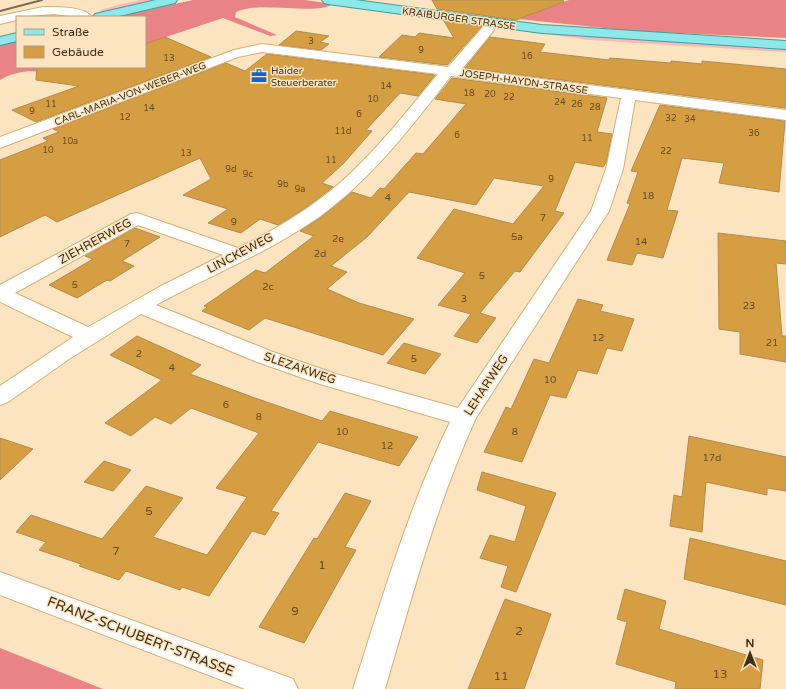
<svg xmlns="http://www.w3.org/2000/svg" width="786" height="689" font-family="'Varela Round',sans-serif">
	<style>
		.green { fill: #feb7b9 }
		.forest { fill: #e98388 }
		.building { fill: #d59e42; stroke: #b18b50 }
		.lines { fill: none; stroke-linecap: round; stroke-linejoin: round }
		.minor-casing { stroke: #d7af74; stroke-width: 2 }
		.major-casing { stroke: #419d96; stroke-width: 2 }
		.minor { fill: #fff; fill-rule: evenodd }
		.major { fill: #8de8e9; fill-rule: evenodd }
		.rail { stroke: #7d6a4e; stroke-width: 2 }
		.labels { text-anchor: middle; stroke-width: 3; stroke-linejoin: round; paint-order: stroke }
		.far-number-label { font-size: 9px; fill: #654c22 }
		.far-street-label { font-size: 10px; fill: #403017; stroke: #fce4c0 }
		.far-poi-label { font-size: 10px; fill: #403017; stroke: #fce4c0; text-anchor: start }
		.number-label { font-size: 10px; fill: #654c22 }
		.street-label { font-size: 12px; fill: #403017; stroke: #fce4c0 }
		.near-number-label { font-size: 12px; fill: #654c22 }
		.near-street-label { font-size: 14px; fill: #403017; stroke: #fce4c0 }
	</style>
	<rect width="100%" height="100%" fill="#fce4c0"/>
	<!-- green -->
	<path class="green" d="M139 0H154L103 13 100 11 103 9Z
		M507 28 613 38 786 48V52L589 40Z"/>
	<!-- forest -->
	<path class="forest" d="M193 0H305L333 4C314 16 263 0 236 12L235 17 277 35 270 36 223 18 145 44V17H115Z
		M569 0H786V38L633 31 518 19Z
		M17 41V67H70L75 77C47 73 26 65 0 80V45Z
		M0 648 103 689H0Z"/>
	<!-- building -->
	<path class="building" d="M432 0H563L564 2 516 20 437 9Z
		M444 21 482 26 447 65 379 57 402 35 415 37 419 33 454 38Z
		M296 31 329 36 320 42 329 44 321 50 279 45Z
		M165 37 211 57 36 122 12 110 79 86 36 80 37 67H145V44Z
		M490 37 545 44 540 52 609 60 610 58 671 63V61L702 64V61L786 69V108L465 68Z
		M267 54 435 75 418 96 400 93 366 130 372 131 343 164 322 183 333 187 304 209 278 225 260 219 241 233 208 223 228 209 183 195 211 179 200 158 57 222 45 215 0 237V160L48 141 43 138 59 132 53 129 226 63 245 71Z
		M452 78 607 98 597 132 612 134 606 163 603 167 575 162 555 211 564 213 520 272 515 271 480 313 496 318 477 343 454 336 471 314 438 305 465 273 417 258 454 209 513 224 544 186 494 178 476 205 409 192 367 237 331 266 347 272 327 289 359 303 414 319 383 355 265 318 249 330 202 311 207 307 204 306 256 270 265 273 314 236 300 231 320 218 352 192 371 198 380 188 384 189 416 153 423 154 466 104 435 99Z
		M660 105 785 121 779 192 719 183 724 163 682 158 667 210 678 211 663 258 637 253 632 265 607 260 630 204 627 203 638 172 631 171Z
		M135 228 160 237 122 261 134 266 110 281 107 280 77 298 49 285 93 259 85 256Z
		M718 233 786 241V264L776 263 782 336H786V362L740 354V332L719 329Z
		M578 299 603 305 600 311 634 319 622 351 607 348 597 374 578 370 566 398 550 395 522 462 484 452 506 407 511 409 534 359 549 363Z
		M137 336 201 365 190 374 255 398 322 421 330 411 418 437 399 466 318 442 271 511 279 513 265 535 252 531 209 596 182 587 180 590 126 571 119 580 79 566 81 564 39 550 46 542 16 532 31 515 102 539 146 486 183 498 153 537 207 555 247 497 216 488 259 433 191 408 171 424 155 417 131 436 105 423 162 380 110 355Z
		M404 343 441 354 425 374 387 363Z
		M689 436 786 457V491L767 488V495L706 482 702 532 670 526 674 495 682 497Z
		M0 438 33 449 0 480Z
		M104 461 131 470 113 491 84 482Z
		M482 472 556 493 516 592 501 587 508 566 480 558 490 535 515 542 526 506 477 490Z
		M345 493 371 501 345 547 356 550 304 643 259 627 314 538 317 539Z
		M690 538 786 561V605L684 579Z
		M625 589 666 601 659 629 763 660 760 689H675L676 682 616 664 627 622 617 619Z
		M505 599 551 614 524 689H468Z"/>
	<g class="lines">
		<defs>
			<path id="minor" d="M43 7C55 7 85 6 92 17H75L54 14 17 17V20L0 24V16Z
				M488 26 493 27 494 30 462 69 786 110V120L635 100 623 169 609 211 476 418C436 505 412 597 385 689H353C382 599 408 508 450 422L320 384 257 362 141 314 69 359 8 402 0 405V386L73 337 0 302V285L131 214 137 213 238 248C275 230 310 209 341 182 377 150 407 111 438 74L262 52 238 57 0 148V137L234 50 262 44 448 67 483 27ZM451 76 621 98 606 169 591 211 458 408 336 374 273 352 156 305C210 275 268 253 319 217 372 179 411 127 451 76ZM138 225 223 255 161 286 88 327 15 293Z
				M0 572 293 679 298 689H245L0 595Z"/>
			<path id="major" d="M156 0H177L175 3 115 17H93L95 14Z
				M322 0H355L542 25 786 41V49L542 33 328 4 324 3Z
				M17 33V41L0 45V37Z"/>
		</defs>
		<!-- minor casing -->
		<use href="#minor" class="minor-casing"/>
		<!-- major casing -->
		<use href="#major" class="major-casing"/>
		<!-- minor -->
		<use href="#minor" class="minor"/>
		<!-- major -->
		<use href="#major" class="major"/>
		<!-- rail -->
		<path class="rail" d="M0 11 42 0"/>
	</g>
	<!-- icons -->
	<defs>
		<symbol id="office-bare" viewBox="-9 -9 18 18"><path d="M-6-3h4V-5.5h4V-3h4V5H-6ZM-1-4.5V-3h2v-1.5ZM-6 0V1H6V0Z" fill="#0f66d0" stroke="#fce4c0" stroke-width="2.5" paint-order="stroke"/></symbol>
	</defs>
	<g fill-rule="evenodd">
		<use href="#office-bare" x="248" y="65" width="22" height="22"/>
	</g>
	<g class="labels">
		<!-- far-number labels -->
		<g class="far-number-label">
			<text x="311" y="44">3</text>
			<text x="421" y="53">9</text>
			<text x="527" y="59">16</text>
			<text x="169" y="61">13</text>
			<text x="386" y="89">14</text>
			<text x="469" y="96">18</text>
			<text x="490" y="97">20</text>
			<text x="509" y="100">22</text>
			<text x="373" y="102">10</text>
			<text x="560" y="105">24</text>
			<text x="51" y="107">11</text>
			<text x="577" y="107">26</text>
			<text x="595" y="110">28</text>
			<text x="149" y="111">14</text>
			<text x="32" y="114">9</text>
			<text x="359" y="117">6</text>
			<text x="125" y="120">12</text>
			<text x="671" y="121">32</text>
			<text x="690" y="122">34</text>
			<text x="343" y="134">11d</text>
			<text x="754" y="136">36</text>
			<text x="457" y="138">6</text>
			<text x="587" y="141">11</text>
			<text x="70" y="144">10a</text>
			<text x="48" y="153">10</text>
			<text x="666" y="154">22</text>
			<text x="186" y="156">13</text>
			<text x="331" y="163">11</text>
			<text x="231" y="172">9d</text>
			<text x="248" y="177">9c</text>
			<text x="551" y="182">9</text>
			<text x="283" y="187">9b</text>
			<text x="300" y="192">9a</text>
		</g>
		<!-- far-street labels -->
		<g class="far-street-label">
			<text transform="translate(459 18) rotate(8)" y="4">KRAIBURGER STRASSE</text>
			<text transform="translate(524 81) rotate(8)" y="4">JOSEPH-HAYDN-STRASSE</text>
			<text transform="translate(130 93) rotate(-21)" y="4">CARL-MARIA-VON-WEBER-WEG</text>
		</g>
		<!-- far-poi labels -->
		<g class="far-poi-label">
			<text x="271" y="74">Haider<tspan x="271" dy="12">Steuerberater</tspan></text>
		</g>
		<!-- number labels -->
		<g class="number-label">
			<text x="648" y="199">18</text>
			<text x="388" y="201">4</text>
			<text x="543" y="221">7</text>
			<text x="234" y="225">9</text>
			<text x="517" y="240">5a</text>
			<text x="338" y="242">2e</text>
			<text x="641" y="245">14</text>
			<text x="127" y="247">7</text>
			<text x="320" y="257">2d</text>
			<text x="482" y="279">5</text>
			<text x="75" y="288">5</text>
			<text x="268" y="290">2c</text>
			<text x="464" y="302">3</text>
			<text x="749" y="309">23</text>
			<text x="598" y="341">12</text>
			<text x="772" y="346">21</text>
			<text x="139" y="357">2</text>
			<text x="414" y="362">5</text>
			<text x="172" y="371">4</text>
			<text x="550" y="383">10</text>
			<text x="226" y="408">6</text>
			<text x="259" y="420">8</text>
			<text x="342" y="435">10</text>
			<text x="515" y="435">8</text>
			<text x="387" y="449">12</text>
			<text x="712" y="461">17d</text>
		</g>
		<!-- street labels -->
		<g class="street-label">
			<text transform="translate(95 241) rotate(-29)" y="4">ZIEHRERWEG</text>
			<text transform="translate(240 253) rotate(-28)" y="4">LINCKEWEG</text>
			<text transform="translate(300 368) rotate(19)" y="4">SLEZAKWEG</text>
			<text transform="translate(486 385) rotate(-57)" y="4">LEHARWEG</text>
		</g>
		<!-- near-number labels -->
		<g class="near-number-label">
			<text x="149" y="515">5</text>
			<text x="116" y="555">7</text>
			<text x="322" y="569">1</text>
			<text x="295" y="615">9</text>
			<text x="519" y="635">2</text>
			<text x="720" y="678">13</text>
			<text x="501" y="680">11</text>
		</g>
		<!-- near-street labels -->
		<g class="near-street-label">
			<text transform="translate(141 636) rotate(21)" y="5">FRANZ-SCHUBERT-STRASSE</text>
		</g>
	</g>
	<!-- legend -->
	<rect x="16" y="16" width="130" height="52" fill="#fce4c0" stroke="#b19c7c"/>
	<rect x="24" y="29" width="20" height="6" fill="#8de8e9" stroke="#b19c7c"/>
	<text x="52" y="36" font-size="12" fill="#403017">Straße</text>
	<rect x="24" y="46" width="20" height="12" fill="#d59e42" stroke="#b19c7c"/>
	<text x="52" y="56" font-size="12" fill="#403017">Gebäude</text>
	<!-- north arrow -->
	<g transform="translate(750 653)" stroke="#fce4c0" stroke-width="3" paint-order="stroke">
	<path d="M0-3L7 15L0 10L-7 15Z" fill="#403017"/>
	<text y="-6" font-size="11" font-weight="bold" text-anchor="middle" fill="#403017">N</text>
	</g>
</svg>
